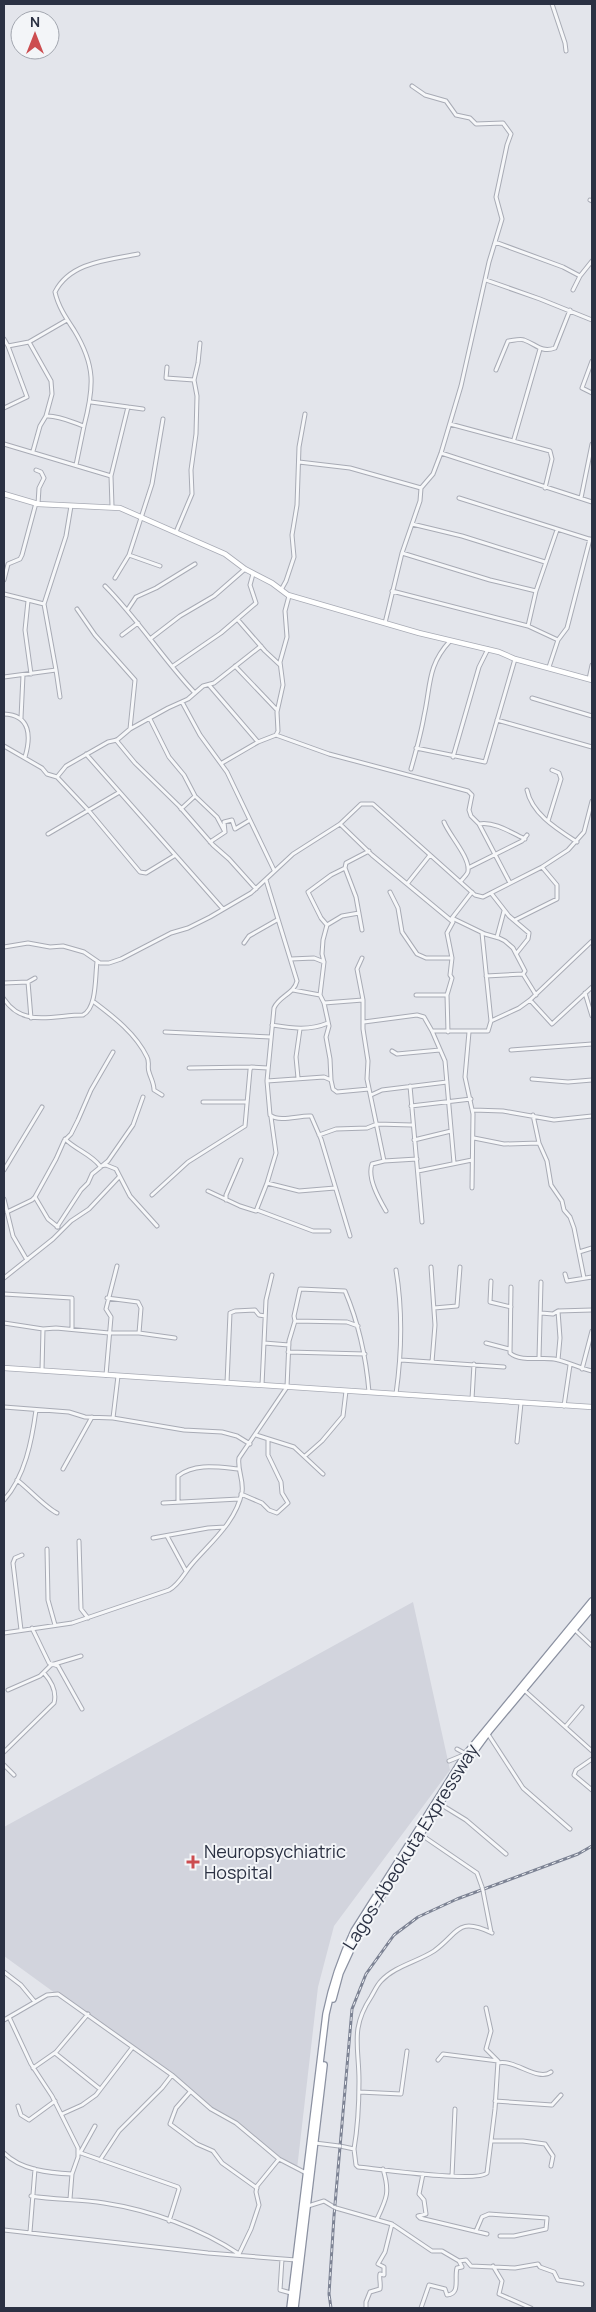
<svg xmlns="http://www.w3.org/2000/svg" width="596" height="2312" font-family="Manrope,sans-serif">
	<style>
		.built { fill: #d2d4dd }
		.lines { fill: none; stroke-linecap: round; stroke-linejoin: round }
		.street-casing { stroke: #a8abb5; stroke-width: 5 }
		.secondary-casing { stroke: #a8abb5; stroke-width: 6 }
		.highway-casing { stroke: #8b91a1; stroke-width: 8 }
		.street { stroke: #f6f7f9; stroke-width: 3 }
		.secondary { stroke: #fff; stroke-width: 4.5 }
		.highway { stroke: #fff; stroke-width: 5.5 }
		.rail-casing { stroke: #7d8394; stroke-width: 3 }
		.rail { stroke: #f3f5f8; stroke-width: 1; stroke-dasharray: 4; stroke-linecap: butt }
		.street-bridge-casing { stroke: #a8abb5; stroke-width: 5; stroke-linecap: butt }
		.street-bridge { stroke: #f6f7f9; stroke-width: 3 }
		.poi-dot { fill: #cc4d50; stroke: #f3f5f8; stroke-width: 2 }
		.labels { text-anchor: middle; stroke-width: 4; stroke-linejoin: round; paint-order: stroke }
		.street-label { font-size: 18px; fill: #2b3143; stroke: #f3f5f8 }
		.poi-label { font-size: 18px; fill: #2b3143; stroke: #f3f5f8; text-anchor: start }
	</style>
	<rect width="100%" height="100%" fill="#e3e5eb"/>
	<!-- built -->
	<path class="built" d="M413 1602 450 1770 334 1926 318 1987 297 2169 4 1956V1827Z"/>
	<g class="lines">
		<defs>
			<path id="street" d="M552 4 565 43 566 51
				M590 200 592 201
				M495 242 563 267 580 276
				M486 280 540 299 592 320
				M573 290 580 276 592 261
				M4 339 8 346 27 397 4 408
				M29 342 51 381 52 394 46 416
				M8 346 29 342 67 320
				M592 361 582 388 592 393
				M167 367 166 378 194 380
				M496 370 508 341C512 341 520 338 524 340 536 344 541 353 555 348L570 310
				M91 402 143 409
				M450 424 550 451 552 459 545 488
				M84 426C94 387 96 366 74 330 66 318 58 306 55 292 70 262 108 260 138 254
				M514 439 540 349
				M4 444 111 476 112 506
				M33 451 40 426 46 416C58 415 72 422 84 426L76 465
				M441 453 592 502
				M299 462 350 468 421 488
				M36 470 41 472 44 478 39 488 38 504
				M111 476 128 407
				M459 498 592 540
				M581 498 592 444
				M412 524 462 536 545 562
				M176 532 192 494 191 470 196 434 197 396 194 380 198 363 200 343
				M402 553 490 580 536 591
				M129 555 160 566
				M115 578 129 555 152 484 163 419
				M4 580 8 564 20 559 22 555 36 503
				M105 586C138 619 163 659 194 692
				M281 590 286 581 294 557 292 535 297 505 299 447 305 414
				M392 591 528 626 558 640
				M4 594 44 604 56 670 4 677
				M28 601 25 630 31 674
				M44 604 66 536 71 506
				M77 609 95 635 135 680 130 729
				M128 609 136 597 156 588 195 564
				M238 620 265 651 280 665
				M385 623 402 553 420 501 421 488 433 474 441 453 461 386 489 262 502 219 496 197 507 145 511 134 503 123 476 124 470 118 456 115 446 101 425 95 412 86
				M528 626 536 591 557 530
				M122 635 138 623
				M150 639 180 616 214 596 245 569
				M173 666 221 633 256 603 250 585 253 574
				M235 666 277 710
				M549 667 558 640 567 628 590 539
				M56 670 60 697
				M589 679 592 665
				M209 685 258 742
				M532 698 592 716
				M182 702 200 735 227 772 274 870
				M4 714C31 715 31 737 25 757
				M21 718 23 675
				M150 719 169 757 184 775 195 796 217 817 225 832
				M497 720 592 747
				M276 735 278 731 277 712 283 685 280 662 287 637 285 611 289 596
				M116 740 135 763 179 806 213 845 229 859 256 889
				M4 746 42 768 47 774 57 777 89 811 140 872 146 873 174 856
				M416 748 485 762 515 659
				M86 754 223 909
				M453 757 479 667 488 649
				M222 763 258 742 276 735 329 754 468 791 472 795 469 810 471 816 479 824 510 883
				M411 769C416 751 421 734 424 716 431 685 427 666 450 641
				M57 777 66 766 108 742 117 740 130 729 168 708 188 699 203 686 214 683 261 646
				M527 790C532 814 557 829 577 842
				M181 809 195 796
				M548 821 561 779 559 773 552 770
				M444 822C449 835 470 857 468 871 468 874 463 878 461 881
				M340 824 372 855 453 922
				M479 824C494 821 512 833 525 839
				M48 834 118 793
				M210 842 225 832 224 822 232 820 235 829 250 820
				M345 868 356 897 362 930
				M468 868 522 841 527 835
				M266 880 297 981C294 994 279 996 274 1008L267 1081 270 1115C280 1123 299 1115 311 1116L321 1139 350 1236
				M407 884 430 855
				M390 892 398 908 402 932 417 954 426 958H452
				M491 893 509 916 529 933 528 939 516 954
				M452 918 485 934 499 938 505 941 513 948 525 971 523 974 536 995
				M515 920 557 899V885L542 867
				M327 925 342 916 359 913
				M497 937 504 911
				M244 943 249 936 277 920
				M4 947 28 943 50 947 63 946 84 952 100 963H109L121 959 171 933 188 928 210 917 251 893 293 854 340 824 361 804H373L475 895 483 897 542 867 568 850 584 832 592 801
				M362 958 357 969 363 1000
				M291 959 314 958 324 962
				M486 976 523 974
				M28 982 31 1018
				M4 983 28 982 35 978
				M293 990 320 995
				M585 993 592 1016
				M416 995H447
				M4 999C23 1028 54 1015 83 1015 97 1008 95 977 97 962
				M530 1000 552 1024 592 987
				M94 1002C114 1017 136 1034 147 1057 150 1062 147 1067 149 1072 151 1079 154 1083 154 1090L162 1095
				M324 1003 363 1000V1029L368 1061 367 1079 384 1161
				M491 1021 519 1008 530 1000 592 941
				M364 1022 417 1015 424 1017 432 1031H488L491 1021 482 933
				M272 1025C291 1028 309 1031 328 1023
				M432 1031 445 1061 454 1163
				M165 1032 271 1037
				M448 1032 447 995 452 978 450 975 452 958 447 933 453 922 452 918 472 892
				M469 1032 465 1077 473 1114 472 1188
				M511 1050 592 1044
				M392 1051 397 1054 440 1050
				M189 1068 251 1067
				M298 1078 296 1057 300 1029
				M532 1079 568 1082 592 1080
				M331 1080 330 1059 326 1037 329 1026 324 1003 320 995 324 962 322 954 323 940 327 925 321 918 308 892 331 875 345 868 346 863 369 851
				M267 1081 324 1077 331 1080 333 1089 337 1092 369 1089
				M410 1086 422 1222
				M371 1095 382 1090 447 1082
				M203 1102H246
				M411 1106 471 1099
				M473 1110 503 1111 554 1120 592 1116
				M533 1115 539 1143 547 1161 551 1185 562 1201 564 1210 570 1217 574 1228 584 1278
				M319 1135 336 1129 367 1128 377 1124 412 1125
				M474 1138 504 1144 539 1143
				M65 1139C76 1150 91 1154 100 1166L106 1165 116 1169 130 1196 157 1226
				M414 1140 451 1131
				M4 1170 42 1107
				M418 1171 472 1160
				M267 1183 276 1153 271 1117
				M208 1191 240 1206 256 1211 267 1183 299 1191 335 1188
				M152 1195 188 1162 245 1126 250 1070 251 1067 268 1068
				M35 1197 48 1219 58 1227
				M4 1199 13 1236 27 1260
				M226 1200V1195L241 1160
				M257 1210 313 1231H329
				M386 1211C379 1199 367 1178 372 1164L384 1161 417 1159
				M7 1212 32 1200 35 1197 56 1159 64 1141 71 1134 78 1120 91 1090 113 1052
				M57 1227 81 1190 88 1183 92 1174 108 1161 133 1125 143 1097
				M579 1252 592 1248
				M431 1267 435 1325 432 1362
				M565 1274 567 1281 592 1277
				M4 1278 53 1239 71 1221 89 1209 119 1177
				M491 1281 490 1302 511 1307
				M511 1287 510 1353C520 1362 541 1357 554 1359 566 1361 579 1368 592 1371
				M4 1294 72 1298V1329
				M107 1298 138 1302 141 1308 139 1333
				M434 1308 457 1306 460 1267
				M558 1311 592 1310
				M541 1313 553 1314 558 1311 560 1338 558 1360
				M295 1321 347 1322 358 1326
				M4 1323 43 1329 56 1328 109 1333H139L175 1338
				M264 1343 289 1345
				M486 1343 509 1349
				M288 1352 365 1354
				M539 1358 541 1282
				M401 1360 504 1367
				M582 1369 592 1331
				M42 1370 43 1329
				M106 1375 111 1317 106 1309 117 1266
				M227 1383 230 1313 235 1311 255 1310 259 1315 265 1316
				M262 1385 266 1300 272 1275
				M396 1394C402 1351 403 1312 396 1270
				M472 1399 474 1364
				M564 1406 570 1365
				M4 1407 69 1412 85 1417 113 1418 184 1430 222 1432 237 1436 250 1444
				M113 1418 118 1376
				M256 1435 294 1447 323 1474
				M517 1442 521 1403
				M305 1456 322 1441 343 1416 346 1391
				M63 1469 92 1417
				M17 1480C29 1489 46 1508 57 1513
				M241 1494 262 1503 269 1510 277 1513 288 1503 282 1493 281 1482 268 1455V1440
				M4 1500C25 1477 32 1440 36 1410
				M178 1501V1476C195 1463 217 1467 238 1469
				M163 1503 239 1499
				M167 1536 186 1571
				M153 1538 208 1528 225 1527
				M79 1541 81 1609 88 1618
				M47 1549 48 1600 55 1625
				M32 1628 49 1663 58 1666 82 1709
				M21 1630 13 1563 15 1558 22 1555
				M575 1630 592 1646
				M4 1633 72 1623 169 1590C180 1584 184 1573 192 1564 211 1542 236 1522 242 1492 244 1480 237 1470 239 1458L287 1387 289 1341 295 1321 294 1316 300 1289 345 1291C359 1324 366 1356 369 1392
				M8 1690 40 1676 51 1665 81 1656
				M524 1690 592 1751
				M566 1726 582 1707
				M488 1734 523 1788 570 1829
				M4 1752 54 1703C57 1692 51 1681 44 1673
				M592 1759 576 1770 574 1775 592 1790
				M449 1761 466 1754 457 1749
				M4 1765 14 1775
				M440 1804 466 1820 506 1854
				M420 1834 477 1873 482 1887
				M483 1891 491 1932
				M4 1972 21 1985 35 2002
				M9 2017 31 2064 52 2096 78 2148V2157L72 2174 70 2199
				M4 2020 47 1995 58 1994 172 2075 211 2109 236 2123 279 2159 306 2173
				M55 2053 100 2089
				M438 2060 443 2054 498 2061
				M498 2063C515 2059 538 2082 551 2072
				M33 2068 56 2052 88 2014
				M190 2092 176 2108 170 2124 197 2144 213 2151 222 2163 257 2188
				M359 2092 401 2094 407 2051
				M495 2101 552 2105 561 2095
				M18 2106 21 2115 29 2120 55 2101
				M62 2114 82 2105 96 2095 132 2048
				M491 2141H523L545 2144 553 2156 551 2166
				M315 2143 339 2146
				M340 2146 354 2149 356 2165 358 2167C378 2169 476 2183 487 2173L495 2109 498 2061 486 2049 491 2031 486 2008
				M354 2149C358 2126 359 2104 359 2081 359 2046 350 2029 371 1997 374 1992 377 1985 381 1981 395 1966 417 1962 434 1951 459 1933 457 1916 492 1933
				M78 2152 178 2187 179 2189 169 2221
				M4 2153C21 2170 49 2173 72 2174
				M80 2153 95 2126
				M100 2160 119 2131 162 2088 172 2075
				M423 2174 419 2194 424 2200 426 2214 418 2216 420 2218 487 2234
				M452 2176 455 2109
				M31 2196C55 2200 80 2199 104 2203 150 2210 200 2228 239 2254
				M308 2206 324 2201 334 2207
				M336 2208 392 2224 432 2251H442L459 2261 466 2260 471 2266 515 2268 538 2264 540 2267 554 2272 558 2280 582 2284
				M377 2219C387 2198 390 2192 383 2169
				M4 2230 208 2253 296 2260
				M476 2231 482 2217 489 2214 547 2218 546 2229 514 2236H500
				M30 2232 35 2169
				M239 2254 251 2229 259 2205 256 2192 257 2186 279 2159
				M282 2259 280 2290 291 2293
				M493 2266 502 2281 499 2294 531 2308
				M366 2308V2302L370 2292 380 2289C381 2283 379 2279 380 2274L384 2275V2267L378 2264 385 2252 392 2224
				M421 2308 429 2285 445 2289 447 2295C461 2294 454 2278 457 2268L462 2267 459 2261"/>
			<path id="secondary" d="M4 494 38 504 120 508 225 554 245 569 272 583 288 595 419 633 499 652 515 659 592 680
				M4 1368 592 1407"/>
			<path id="highway" d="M333 1999 340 1973 359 1932 463 1767 490 1730 592 1608
				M290 2308 326 2014C332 1985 341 1958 354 1931L466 1754 592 1601
				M295 2308 324 2065"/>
		</defs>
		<!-- street casing -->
		<use href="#street" class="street-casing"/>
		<!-- secondary casing -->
		<use href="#secondary" class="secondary-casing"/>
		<!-- highway casing -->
		<use href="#highway" class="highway-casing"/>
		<!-- street -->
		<use href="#street" class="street"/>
		<!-- secondary -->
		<use href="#secondary" class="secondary"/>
		<!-- highway -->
		<use href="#highway" class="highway"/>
		<defs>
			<path id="rail" d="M331 2308 329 2294 334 2216 352 2009 366 1974 394 1935 418 1917 457 1899 578 1854 592 1846"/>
		</defs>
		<!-- rail casing -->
		<use href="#rail" class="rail-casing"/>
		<!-- rail -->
		<use href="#rail" class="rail"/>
		<defs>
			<path id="street-bridge" d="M482 1887 483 1891
				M339 2146H340
				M334 2207 336 2208"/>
		</defs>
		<!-- street-bridge casing -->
		<use href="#street-bridge" class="street-bridge-casing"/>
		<!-- street-bridge -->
		<use href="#street-bridge" class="street-bridge"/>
	</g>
	<!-- markers -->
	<path class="poi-dot" d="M190.5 1854.5h5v5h5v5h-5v5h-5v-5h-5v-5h5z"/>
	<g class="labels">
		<!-- street labels -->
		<g class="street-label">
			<text transform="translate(411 1847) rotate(-58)" y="6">Lagos-Abeokuta Expressway</text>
		</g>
		<!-- poi labels -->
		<g class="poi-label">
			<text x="204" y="1858">Neuropsychiatric<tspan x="204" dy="21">Hospital</tspan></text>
		</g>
	</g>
	<!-- border -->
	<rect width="596" height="2312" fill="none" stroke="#2b3143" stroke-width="10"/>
	<!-- north arrow -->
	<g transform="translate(35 35)"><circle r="24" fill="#f3f5f8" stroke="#a3a7b0"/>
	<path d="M0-4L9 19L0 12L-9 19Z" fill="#cc4d50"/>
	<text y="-8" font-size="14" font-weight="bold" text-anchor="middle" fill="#2b3143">N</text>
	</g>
</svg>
